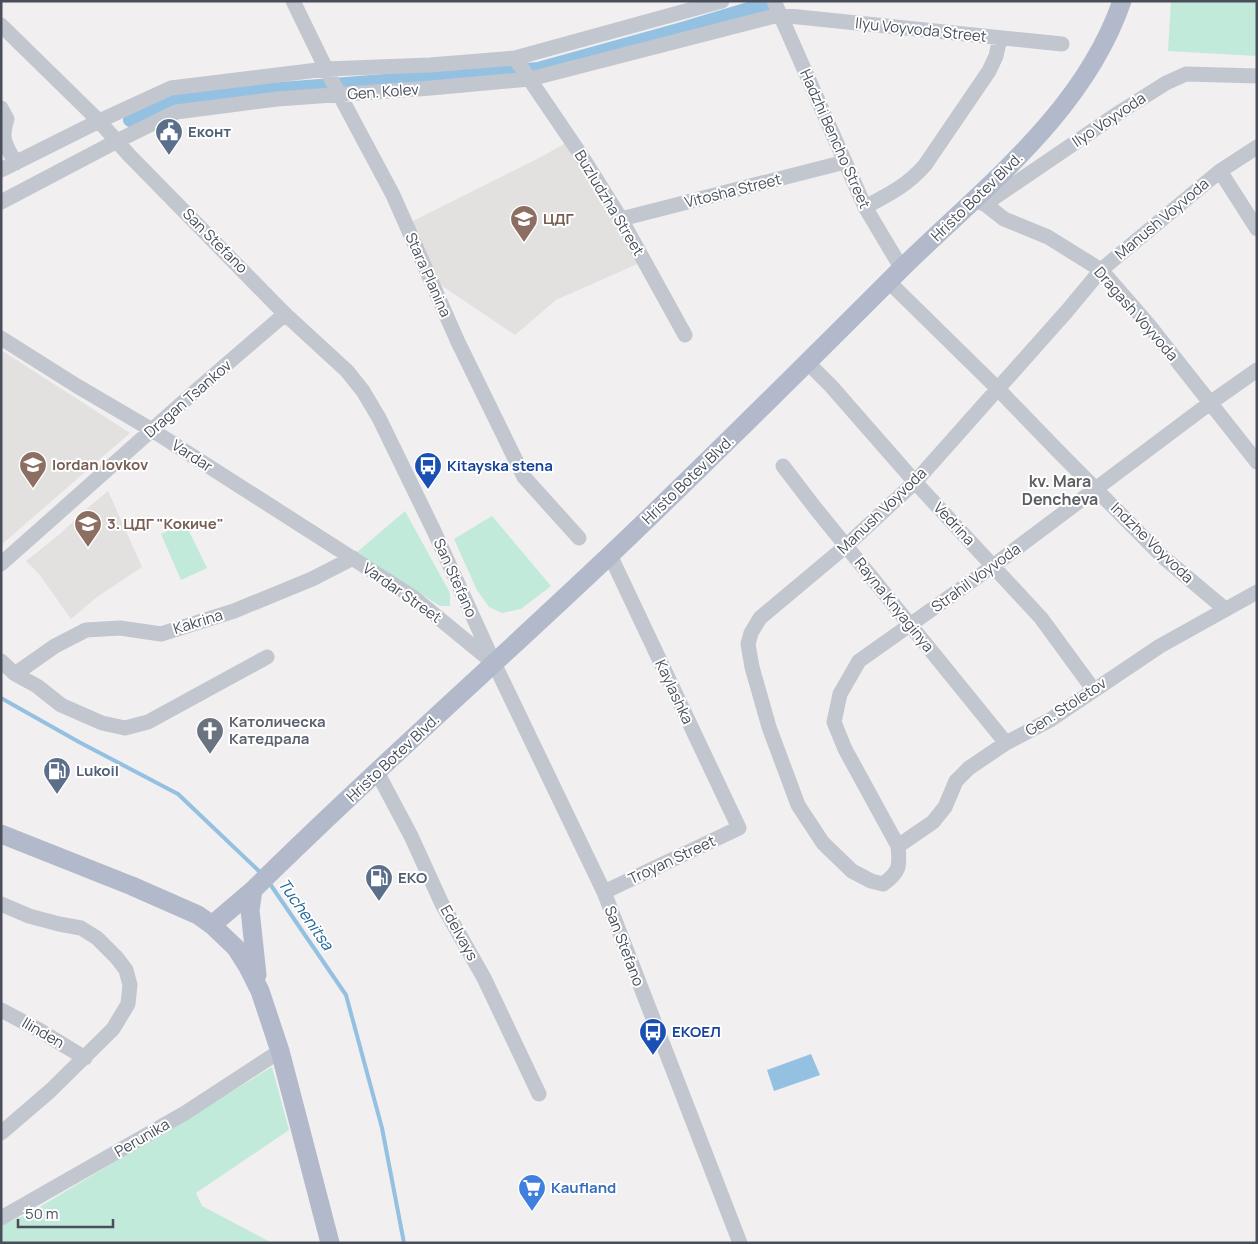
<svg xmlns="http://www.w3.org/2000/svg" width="1258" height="1244" font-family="Manrope,sans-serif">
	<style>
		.education { fill: #e2e1e0 }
		.green { fill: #c2eada }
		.water { fill: #94c1e2 }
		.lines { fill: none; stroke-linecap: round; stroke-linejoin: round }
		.stream { stroke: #94c1e2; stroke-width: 4 }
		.canal { stroke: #94c1e2; stroke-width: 14 }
		.minor { stroke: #c1c6cf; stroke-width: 15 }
		.major { stroke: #b2b9ca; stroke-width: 19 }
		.labels { text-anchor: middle; stroke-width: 4; stroke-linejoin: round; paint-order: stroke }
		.street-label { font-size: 15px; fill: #494e5a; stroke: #fff }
		.service-label { font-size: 15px; font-weight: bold; fill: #4e5e75; stroke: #fff; text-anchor: start }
		.education-label { font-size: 15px; font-weight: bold; fill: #785e54; stroke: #fff; text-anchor: start }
		.transit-label { font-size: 15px; font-weight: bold; fill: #164399; stroke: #fff; text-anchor: start }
		.worship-label { font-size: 15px; font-weight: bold; fill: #5b616d; stroke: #fff; text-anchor: start }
		.shop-label { font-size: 15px; font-weight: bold; fill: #366cbe; stroke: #fff; text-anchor: start }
		.neighbourhood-label { font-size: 16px; font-weight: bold; fill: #5c5e63; stroke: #fff }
		.water-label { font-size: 16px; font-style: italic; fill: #1d6499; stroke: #fff }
	</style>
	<rect width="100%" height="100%" fill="#f1efef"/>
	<!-- education -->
	<path class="education" d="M571 140 644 261 556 300 515 335 429 277 405 225 541 157Z
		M1 350 130 433 1 545Z
		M108 491 142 567 97 597 71 619 39 574 26 561 60 534 84 511Z"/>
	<!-- green -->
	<path class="green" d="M1171 1H1257V56L1168 51Z
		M405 511 450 593V606H440L356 553Z
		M492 516 551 586 521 609 502 613 489 607 477 590 454 539Z
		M185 523 207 568 181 580 161 534Z
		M272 1067 289 1130 196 1193 202 1206 272 1243H1V1225L28 1214Z"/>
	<!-- water -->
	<path class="water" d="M811 1054 820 1075 774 1091 767 1070Z"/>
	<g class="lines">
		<!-- stream -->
		<path class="stream" d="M1 698 79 742 178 794 262 874
			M268 881 346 995 382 1128 404 1243"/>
		<!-- canal -->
		<path class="canal" d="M130 120 164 102 255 91 538 69 682 29 775 1"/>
		<!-- minor -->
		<path class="minor" d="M293 1 330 77 393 195 458 342 524 477 579 538
			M774 1 865 207 902 269
			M1 25 99 121 129 155 285 314 347 371 363 391 379 418 434 531 494 663 604 892 740 1243
			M515 58 581 155 621 219 685 335
			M1 108 7 119C0 139 6 146 16 163
			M1257 147 1220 171 1101 270 1067 311 915 482 846 546 760 618 751 633 748 644 752 667 769 727 798 805 823 843 852 871 871 881 883 884C900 872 900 866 898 846L845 749 834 722 840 694 859 661 993 566 1210 403 1257 370
			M1 170 99 121 171 88 326 69 430 65 515 58 722 1
			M1220 171 1257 229
			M1 202 117 141 176 112 277 99 431 88 530 79 779 15 1062 44
			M978 202 985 204 1120 112 1166 83 1186 74 1257 76
			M985 204 1004 219 1048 237 1101 270 1148 324 1257 462
			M865 207C888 195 908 185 925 165L989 71 996 56 1000 38
			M621 219 845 162
			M889 282 998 389 1057 450 1163 557 1225 609
			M1 338 77 386 152 430 413 597 491 661
			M808 363 831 386 915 482 1041 618 1093 689
			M783 466 816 509 1006 743
			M1 564 199 388 285 314
			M1 661 15 674 37 686 61 705 102 723 125 728 148 722 267 657
			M15 674 55 646 86 630 120 628 161 634 234 611 312 579 353 558
			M377 772 411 836 442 904 484 978 539 1094
			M898 846 933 822 945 807 956 781 969 768 1006 743 1050 720 1160 646 1257 592
			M604 892 739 828 610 555
			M1 904 29 916 59 924 81 928 97 938 117 958 126 970 130 985 128 1004 113 1029 50 1091 1 1133
			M1 1010 39 1030 85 1058
			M1 1218 185 1113 280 1051"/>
		<!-- major -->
		<path class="major" d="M1 834 132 886 198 915 212 925 236 948 248 967 260 991 280 1051 330 1243
			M253 890 250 910 257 975
			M212 925 253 890C369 775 492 667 610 555 709 461 805 365 901 269 983 188 1083 114 1122 1"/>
	</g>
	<!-- icons -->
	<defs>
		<symbol id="civic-pin" viewBox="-11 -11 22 30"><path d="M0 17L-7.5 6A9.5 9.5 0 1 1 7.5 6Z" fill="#5c6f8a" stroke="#fff"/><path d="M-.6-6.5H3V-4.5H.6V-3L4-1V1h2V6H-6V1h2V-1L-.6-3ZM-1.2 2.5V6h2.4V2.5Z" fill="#fff"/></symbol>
		<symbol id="school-pin" viewBox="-11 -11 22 30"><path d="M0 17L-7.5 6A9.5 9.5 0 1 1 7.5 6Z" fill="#8d6e63" stroke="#fff"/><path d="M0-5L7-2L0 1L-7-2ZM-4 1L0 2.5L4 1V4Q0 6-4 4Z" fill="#fff"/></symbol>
		<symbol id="bus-pin" viewBox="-11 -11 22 30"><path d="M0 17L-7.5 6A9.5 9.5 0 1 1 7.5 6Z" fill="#1a4fb4" stroke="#fff"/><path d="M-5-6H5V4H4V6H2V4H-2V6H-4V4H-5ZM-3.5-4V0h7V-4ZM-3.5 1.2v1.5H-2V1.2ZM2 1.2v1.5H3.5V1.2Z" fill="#fff"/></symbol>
		<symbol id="church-pin" viewBox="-11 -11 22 30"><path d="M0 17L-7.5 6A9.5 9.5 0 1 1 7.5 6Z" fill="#6b7280" stroke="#fff"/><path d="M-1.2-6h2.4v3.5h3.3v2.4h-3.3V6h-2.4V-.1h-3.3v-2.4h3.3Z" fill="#fff"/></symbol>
		<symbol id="fuel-pin" viewBox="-11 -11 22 30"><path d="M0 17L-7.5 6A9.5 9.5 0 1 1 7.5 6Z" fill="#5c6f8a" stroke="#fff"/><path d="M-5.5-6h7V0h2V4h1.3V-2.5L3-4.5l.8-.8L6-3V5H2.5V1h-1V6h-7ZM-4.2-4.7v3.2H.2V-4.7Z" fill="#fff"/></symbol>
		<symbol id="supermarket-pin" viewBox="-11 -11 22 30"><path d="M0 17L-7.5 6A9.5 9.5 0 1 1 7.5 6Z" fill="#3f7fe0" stroke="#fff"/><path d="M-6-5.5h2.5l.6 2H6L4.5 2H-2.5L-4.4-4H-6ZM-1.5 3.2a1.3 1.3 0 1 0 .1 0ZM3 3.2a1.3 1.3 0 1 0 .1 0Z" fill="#fff"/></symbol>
	</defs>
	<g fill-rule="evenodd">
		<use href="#civic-pin" x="153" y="116" width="32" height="43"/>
		<use href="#school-pin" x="508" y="203" width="32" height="43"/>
		<use href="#school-pin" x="17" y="449" width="32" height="43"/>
		<use href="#bus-pin" x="412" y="450" width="32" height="43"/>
		<use href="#school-pin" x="72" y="508" width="32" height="43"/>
		<use href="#church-pin" x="194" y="715" width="32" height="43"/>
		<use href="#fuel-pin" x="41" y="755" width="32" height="43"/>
		<use href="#fuel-pin" x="363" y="862" width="32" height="43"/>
		<use href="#bus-pin" x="637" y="1016" width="32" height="43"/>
		<use href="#supermarket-pin" x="516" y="1172" width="32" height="43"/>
	</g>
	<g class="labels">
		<!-- street labels -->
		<g class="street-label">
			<text transform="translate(921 30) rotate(6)" y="5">Ilyu Voyvoda Street</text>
			<text transform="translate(383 92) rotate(-4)" y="5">Gen. Kolev</text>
			<text transform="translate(1109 120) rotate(-34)" y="5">Ilyo Voyvoda</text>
			<text transform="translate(835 139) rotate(66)" y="5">Hadzhi Bencho Street</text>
			<text transform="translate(733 191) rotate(-14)" y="5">Vitosha Street</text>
			<text transform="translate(977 197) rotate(-44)" y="5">Hristo Botev Blvd.</text>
			<text transform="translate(609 203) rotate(59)" y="5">Buzludzha Street</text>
			<text transform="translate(1162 219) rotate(-40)" y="5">Manush Voyvoda</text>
			<text transform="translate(215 241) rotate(45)" y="5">San Stefano</text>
			<text transform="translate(428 275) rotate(66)" y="5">Stara Planina</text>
			<text transform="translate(1136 314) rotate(49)" y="5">Dragash Voyvoda</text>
			<text transform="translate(188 399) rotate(-41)" y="5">Dragan Tsankov</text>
			<text transform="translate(192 456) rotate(33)" y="5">Vardar</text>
			<text transform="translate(688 480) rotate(-44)" y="5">Hristo Botev Blvd.</text>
			<text transform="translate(882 511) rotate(-44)" y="5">Manush Voyvoda</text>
			<text transform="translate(954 524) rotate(47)" y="5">Vedrina</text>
			<text transform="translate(1152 543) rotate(44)" y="5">Indzhe Voyvoda</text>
			<text transform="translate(455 578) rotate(66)" y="5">San Stefano</text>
			<text transform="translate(976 578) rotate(-36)" y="5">Strahil Voyvoda</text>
			<text transform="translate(402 593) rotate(35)" y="5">Vardar Street</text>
			<text transform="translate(894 605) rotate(51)" y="5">Rayna Knyaginya</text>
			<text transform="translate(198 622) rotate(-17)" y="5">Kakrina</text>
			<text transform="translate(674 692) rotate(65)" y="5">Kaylashka</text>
			<text transform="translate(1066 707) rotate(-33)" y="5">Gen. Stoletov</text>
			<text transform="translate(393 758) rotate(-43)" y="5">Hristo Botev Blvd.</text>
			<text transform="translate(672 860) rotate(-25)" y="5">Troyan Street</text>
			<text transform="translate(459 933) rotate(61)" y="5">Edelvays</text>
			<text transform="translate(624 946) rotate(69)" y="5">San Stefano</text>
			<text transform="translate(43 1033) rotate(30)" y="5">Ilinden</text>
			<text transform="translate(142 1138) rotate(-30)" y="5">Perunika</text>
		</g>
		<!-- service labels -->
		<g class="service-label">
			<text x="188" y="137">Еконт</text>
			<text x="76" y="776">Lukoil</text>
			<text x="398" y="883">EKO</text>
		</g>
		<!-- education labels -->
		<g class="education-label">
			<text x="543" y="224">ЦДГ</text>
			<text x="52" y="470">Iordan Iovkov</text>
			<text x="107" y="529">3. ЦДГ "Кокиче"</text>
		</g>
		<!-- transit labels -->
		<g class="transit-label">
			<text x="447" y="471">Kitayska stena</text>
			<text x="672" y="1037">ЕКОЕЛ</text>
		</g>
		<!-- worship labels -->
		<g class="worship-label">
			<text x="229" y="727">Католическа<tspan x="229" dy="17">Катедрала</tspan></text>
		</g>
		<!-- shop labels -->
		<g class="shop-label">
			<text x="551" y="1193">Kaufland</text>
		</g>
		<!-- neighbourhood labels -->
		<g class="neighbourhood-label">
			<text x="1060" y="487">kv. Mara<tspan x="1060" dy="18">Dencheva</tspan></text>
		</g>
		<!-- water labels -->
		<g class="water-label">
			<text transform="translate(306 914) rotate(55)" y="6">Tuchenitsa</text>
		</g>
	</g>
	<!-- border -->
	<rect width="1258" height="1244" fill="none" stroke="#494e5a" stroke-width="5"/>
	<!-- scale -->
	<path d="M18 1219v8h95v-8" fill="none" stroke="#494e5a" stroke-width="2.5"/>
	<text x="25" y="1219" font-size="15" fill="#494e5a" stroke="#ffffff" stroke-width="4" paint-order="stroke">50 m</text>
</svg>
